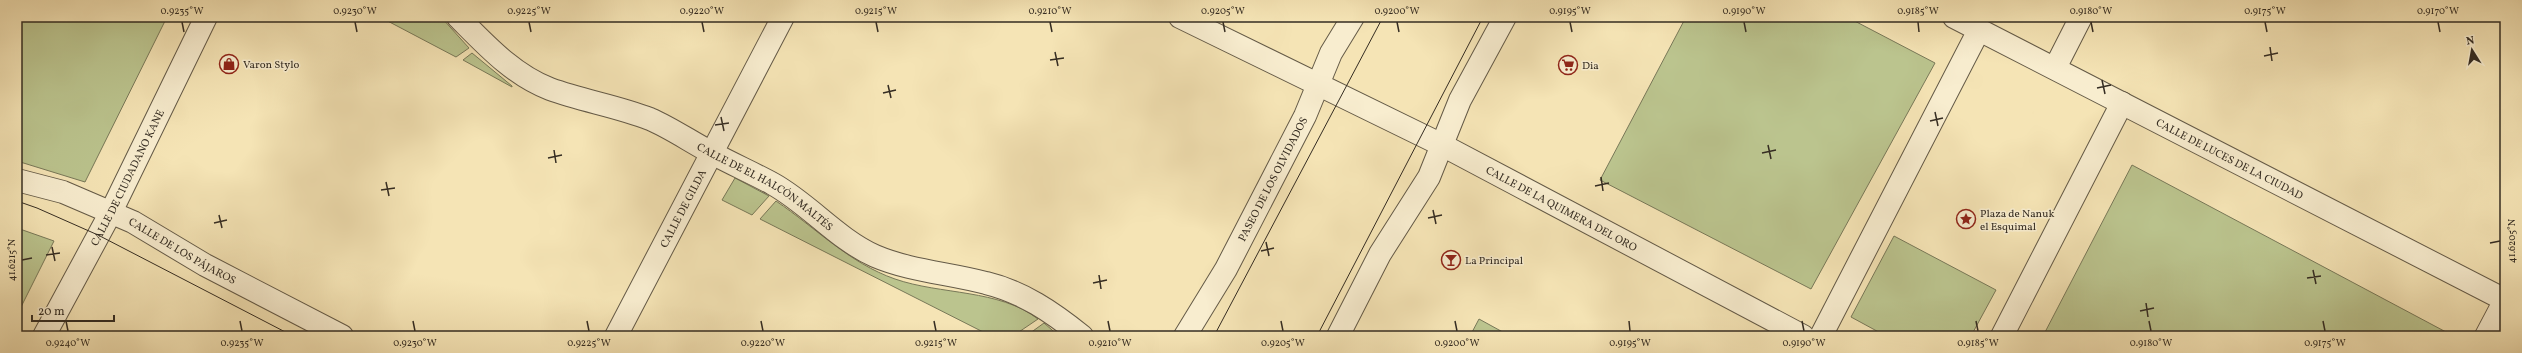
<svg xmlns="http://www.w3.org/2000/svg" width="2522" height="353" font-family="Vollkorn,serif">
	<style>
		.green { fill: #bbc48e; stroke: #787858 }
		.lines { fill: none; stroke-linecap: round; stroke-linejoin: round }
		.minor-casing { stroke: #645a47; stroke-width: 24 }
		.minor { stroke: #f8edcf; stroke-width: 22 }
		.tram { stroke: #342c22; stroke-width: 1 }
		.ticks { fill: none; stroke: #342c22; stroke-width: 1.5 }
		.labels { text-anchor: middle; stroke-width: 3; stroke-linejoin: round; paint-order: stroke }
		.poi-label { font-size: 11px; fill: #342c22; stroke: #f8edcf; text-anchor: start }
		.street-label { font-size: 11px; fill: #342c22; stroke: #f8edcf }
		.neatline { fill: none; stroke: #342c22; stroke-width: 1.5 }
		.ticks-label { font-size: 10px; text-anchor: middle; fill: #342c22 }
	</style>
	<rect width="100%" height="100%" fill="#f5e4b5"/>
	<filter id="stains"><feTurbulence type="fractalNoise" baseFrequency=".005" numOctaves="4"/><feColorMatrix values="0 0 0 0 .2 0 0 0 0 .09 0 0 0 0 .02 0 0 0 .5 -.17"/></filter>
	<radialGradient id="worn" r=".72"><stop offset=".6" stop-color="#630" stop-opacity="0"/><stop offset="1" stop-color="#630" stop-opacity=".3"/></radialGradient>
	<!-- green -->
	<path class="green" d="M17 17H167L85 182 17 161Z
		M380 17H441L469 48 456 57Z
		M1686 17H1847L1935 63 1811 289 1600 180Z
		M472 53 512 86V87L463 60Z
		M2132 165 2446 332 2444 336H2043Z
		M735 178 769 196 752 215 722 200Z
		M776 201C816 228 849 263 895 279 941 295 999 289 1038 319L1013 336H991L760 219Z
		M17 228 54 241 17 315Z
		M1894 236 1996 290 1971 336H1886L1851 317Z
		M1479 319 1510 336H1470Z
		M1044 323 1059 336H1026Z"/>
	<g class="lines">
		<defs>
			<g id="minor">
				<path id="s1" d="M458 17C485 44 513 75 550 89 583 101 617 106 650 119 671 128 691 142 712 153 732 164 753 173 773 184 809 204 837 239 875 256 910 271 949 273 986 283 1023 292 1052 312 1082 336"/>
				<path id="s2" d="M1180 17 1442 145 1803 336"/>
				<path id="s3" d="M1954 17 2505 300"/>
				<path d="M2055 68 2081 17"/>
				<path id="s4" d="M17 180 63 192 133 222 205 265 342 336"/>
				<path id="s5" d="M44 336 111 212 206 17"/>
				<path id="s6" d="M616 336 783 17"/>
				<path id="s7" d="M1185 336 1226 269 1305 116 1331 53 1353 17"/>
				<path d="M1338 336 1380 254 1429 177 1460 100 1505 17"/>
				<path d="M1821 336 1979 30"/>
				<path d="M2002 336 2122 103"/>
				<path d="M2486 336 2505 300"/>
			</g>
		</defs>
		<!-- minor casing -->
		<use href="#minor" class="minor-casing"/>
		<!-- minor -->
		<use href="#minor" class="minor"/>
		<!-- tram -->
		<path class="tram" d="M17 201 37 208 98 235 293 336
			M1214 336 1383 17
			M1317 336 1483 17"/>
	</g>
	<!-- ticks -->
	<path class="ticks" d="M182 22 184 32M355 22 357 32M529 22 531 32M702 22 704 32M876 22 878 32M1050 22 1052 32M1223 22 1225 32M1397 22 1399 32M1570 22 1572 32M1744 22 1746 32M1918 22 1919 32M2091 22 2093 32M2265 22 2267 32M2438 22 2440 32M2270 47 2272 61M1055 52 1058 66M2264 56 2278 53M1050 60 1064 58M2102 80 2105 94M888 85 891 98M2097 88 2111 85M883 93 896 90M1935 112 1938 126M721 117 724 131M1930 121 1943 118M715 125 729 123M1768 145 1771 159M554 150 556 163M1762 153 1776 150M548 158 562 155M1601 177 1603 191M386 182 389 196M1595 186 1609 183M381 190 395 188M1433 210 1436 224M219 215 222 228M1428 218 1442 215M214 223 227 220M1266 242 1269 256M2490 243 2500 241M52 247 55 261M1261 251 1274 248M46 255 60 253M22 260 32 258M2313 270 2316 284M1099 275 1101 289M2307 278 2321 276M1093 283 1107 280M2146 303 2148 317M2140 311 2154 308M66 321 68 331M240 321 242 331M413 321 415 331M587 321 589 331M761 321 763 331M934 321 936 331M1108 321 1110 331M1281 321 1283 331M1455 321 1457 331M1629 321 1630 331M1802 321 1804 331M1976 321 1978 331M2149 321 2151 331M2323 321 2325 331"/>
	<!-- icons -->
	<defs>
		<symbol id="shop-ring" viewBox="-11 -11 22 22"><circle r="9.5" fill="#f8edcf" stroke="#8f2418" stroke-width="1.5"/><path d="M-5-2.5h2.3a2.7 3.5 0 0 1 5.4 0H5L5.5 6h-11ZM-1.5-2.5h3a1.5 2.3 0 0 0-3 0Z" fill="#8f2418"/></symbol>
		<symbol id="supermarket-ring" viewBox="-11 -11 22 22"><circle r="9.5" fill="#f8edcf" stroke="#8f2418" stroke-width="1.5"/><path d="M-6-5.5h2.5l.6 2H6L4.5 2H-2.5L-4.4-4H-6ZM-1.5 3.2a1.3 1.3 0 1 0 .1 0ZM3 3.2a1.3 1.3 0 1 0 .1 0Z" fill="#8f2418"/></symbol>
		<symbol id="sight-ring" viewBox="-11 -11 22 22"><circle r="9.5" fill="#f8edcf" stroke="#8f2418" stroke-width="1.5"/><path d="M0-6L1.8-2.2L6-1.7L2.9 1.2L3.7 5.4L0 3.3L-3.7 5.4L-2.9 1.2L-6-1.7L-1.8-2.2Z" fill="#8f2418"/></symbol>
		<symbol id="bar-ring" viewBox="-11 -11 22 22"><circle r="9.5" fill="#f8edcf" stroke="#8f2418" stroke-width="1.5"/><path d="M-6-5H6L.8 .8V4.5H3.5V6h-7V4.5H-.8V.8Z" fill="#8f2418"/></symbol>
	</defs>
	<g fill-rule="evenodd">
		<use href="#shop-ring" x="218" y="53" width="22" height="22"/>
		<use href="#supermarket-ring" x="1557" y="54" width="22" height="22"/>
		<use href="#sight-ring" x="1955" y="208" width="22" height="22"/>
		<use href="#bar-ring" x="1440" y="249" width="22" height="22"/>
	</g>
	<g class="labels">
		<!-- poi labels -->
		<g class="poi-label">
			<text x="243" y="68">Varon Stylo</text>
			<text x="1582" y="69">Dia</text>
			<text x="1980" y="217">Plaza de Nanuk<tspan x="1980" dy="13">el Esquimal</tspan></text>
			<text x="1465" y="264">La Principal</text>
		</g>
		<!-- street labels -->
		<g class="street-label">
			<text dy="4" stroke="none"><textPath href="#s3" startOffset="310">CALLE DE LUCES DE LA CIUDAD</textPath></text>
			<text dy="4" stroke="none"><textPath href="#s5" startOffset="179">CALLE DE CIUDADANO KANE</textPath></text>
			<text dy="4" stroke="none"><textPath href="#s7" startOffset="180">PASEO DE LOS OLVIDADOS</textPath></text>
			<text dy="4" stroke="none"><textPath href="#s1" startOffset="356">CALLE DE EL HALCÓN MALTÉS</textPath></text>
			<text dy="4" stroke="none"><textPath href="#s6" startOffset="144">CALLE DE GILDA</textPath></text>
			<text dy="4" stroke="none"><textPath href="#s2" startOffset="427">CALLE DE LA QUIMERA DEL ORO</textPath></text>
			<text dy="4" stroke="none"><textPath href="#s4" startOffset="181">CALLE DE LOS PÁJAROS</textPath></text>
		</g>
	</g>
	<!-- margin -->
	<rect width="2522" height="353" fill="none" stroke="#f5e4b5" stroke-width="44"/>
	<!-- north arrow -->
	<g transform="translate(2472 50) rotate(349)" stroke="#f8edcf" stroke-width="3" paint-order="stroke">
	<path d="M0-3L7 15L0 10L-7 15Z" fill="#342c22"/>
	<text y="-6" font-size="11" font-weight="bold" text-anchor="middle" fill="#342c22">N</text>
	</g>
	<!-- scale -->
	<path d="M32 315v6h82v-6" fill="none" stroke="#342c22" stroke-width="2"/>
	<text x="38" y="315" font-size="12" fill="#342c22" stroke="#f8edcf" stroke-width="3" paint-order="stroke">20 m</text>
	<rect x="22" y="22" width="2478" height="309" class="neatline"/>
	<g class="ticks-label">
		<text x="182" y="14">0.9235°W</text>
		<text x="355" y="14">0.9230°W</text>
		<text x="529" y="14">0.9225°W</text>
		<text x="702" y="14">0.9220°W</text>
		<text x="876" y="14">0.9215°W</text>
		<text x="1050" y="14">0.9210°W</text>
		<text x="1223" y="14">0.9205°W</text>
		<text x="1397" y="14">0.9200°W</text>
		<text x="1570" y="14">0.9195°W</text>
		<text x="1744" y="14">0.9190°W</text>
		<text x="1918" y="14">0.9185°W</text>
		<text x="2091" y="14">0.9180°W</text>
		<text x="2265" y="14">0.9175°W</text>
		<text x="2438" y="14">0.9170°W</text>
		<text transform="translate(2511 241) rotate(-90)" y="4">41.6205°N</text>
		<text transform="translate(11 260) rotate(-90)" y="4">41.6215°N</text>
		<text x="68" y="346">0.9240°W</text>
		<text x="242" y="346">0.9235°W</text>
		<text x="415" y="346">0.9230°W</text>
		<text x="589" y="346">0.9225°W</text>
		<text x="763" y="346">0.9220°W</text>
		<text x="936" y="346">0.9215°W</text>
		<text x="1110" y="346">0.9210°W</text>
		<text x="1283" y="346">0.9205°W</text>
		<text x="1457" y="346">0.9200°W</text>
		<text x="1630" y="346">0.9195°W</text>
		<text x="1804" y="346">0.9190°W</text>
		<text x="1978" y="346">0.9185°W</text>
		<text x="2151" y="346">0.9180°W</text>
		<text x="2325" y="346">0.9175°W</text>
	</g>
	<rect width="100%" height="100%" filter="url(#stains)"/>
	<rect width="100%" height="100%" fill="url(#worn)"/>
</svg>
